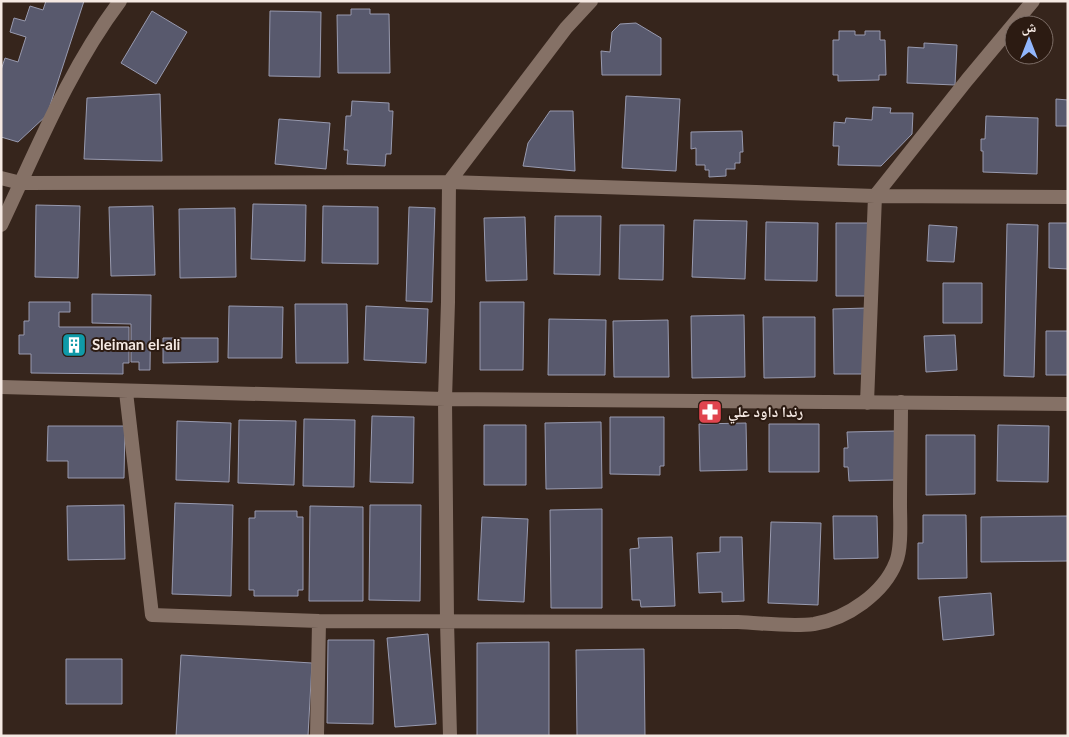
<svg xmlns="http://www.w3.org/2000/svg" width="1069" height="737" font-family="Lato,'Noto Naskh Arabic',sans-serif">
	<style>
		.building { fill: #58596d; stroke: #989aaf }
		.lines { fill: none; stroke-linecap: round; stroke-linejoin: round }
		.minor { stroke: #857166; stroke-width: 14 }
		.labels { text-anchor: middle; stroke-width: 4; stroke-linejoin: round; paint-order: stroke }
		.poi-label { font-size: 15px; font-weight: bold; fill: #f5e9e3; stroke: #2c1b12; text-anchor: start }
	</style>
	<rect width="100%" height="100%" fill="#36251c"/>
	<!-- building -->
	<path class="building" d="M46 1H84L47 115 18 142 1 137V70L5 58 18 62 26 37 10 32 14 18 25 21 30 6 43 10Z
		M351 9H370V14H389L390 73H338L337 15H351Z
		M152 11 187 32 156 84 121 63Z
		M270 11 321 12 320 77 269 76Z
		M636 23 661 38V75H602L601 51 610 52 612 32 620 24Z
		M839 31H855V35H865V31H880V40H885L886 75H879V80L838 81V75H833V40H839Z
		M924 43 957 45 955 85 907 83 908 47 924 48Z
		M160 94 162 161 84 159 87 98Z
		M626 96 680 99 676 171 622 168Z
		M1056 99 1068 100V126H1056Z
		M352 101 389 103V111H393L391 154H386L385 166 347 164 348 150H344L346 116H351Z
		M873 107 891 108 890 113H913L912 134 881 166 838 165 839 146H833L834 122 845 123 846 118 872 120Z
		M550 111H573L575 171 523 166 528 143Z
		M986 116 1038 118 1037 174 983 172V151H981V139H985Z
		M279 119 330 123 326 169 275 164Z
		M742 131 743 152H740V163H735V169H726V176L709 177V170H705V165H696V148L691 149V132Z
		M253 204 306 205 305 261 251 259Z
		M36 205 80 206 78 278 35 277Z
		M153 206 155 275 111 276 109 207Z
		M323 206 378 207V264L322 263Z
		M409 207 435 208 432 302 406 301Z
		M235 208 236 277 180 278 179 209Z
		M555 216H601L600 275 554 274Z
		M525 217 527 280 486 281 484 218Z
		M694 220 747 221 745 279 692 277Z
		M766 222 818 223 817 281 765 280Z
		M836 223H868V296H836Z
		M1049 223H1068V269L1049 268Z
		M1007 224 1038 225 1034 377 1004 376Z
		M620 225H664L663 280 619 279Z
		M929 225 957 227 954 262 927 261Z
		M943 283H982V323H943Z
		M92 294 151 295 150 370H139V362H131V324L92 323Z
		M29 302H70V312H59V327H129V363H123V374L31 373V354H19V335H24V321H29Z
		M480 302H524L523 370H480Z
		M295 304H347L348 363H296Z
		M229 306 283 307 282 358H228Z
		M366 306 428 309 426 363 364 360Z
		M867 308 868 374H834L833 309Z
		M744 315 745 377 692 378 691 316Z
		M763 317H815V377L764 378Z
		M549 319 606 320 605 375H548Z
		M668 320 669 377H614L613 321Z
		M1046 331H1068V375H1046Z
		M955 335 957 370 926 372 924 336Z
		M163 338H218V362L163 363Z
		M372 416 414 417 413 483 370 482Z
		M610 417H664V466H660V475L610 474Z
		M304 419 355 420 354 487 303 486Z
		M239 420 296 421 294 485 238 483Z
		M177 421 231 423 229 482 176 480Z
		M601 422 602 488 546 489 545 423Z
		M746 423 747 470 700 471 699 424Z
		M769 424H819V472H769Z
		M484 425H526V485H484Z
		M998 425 1049 426 1048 482 997 481Z
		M48 426H125L124 478H68V461H47Z
		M895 431 896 480 849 481 848 467H844V448H848L847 432Z
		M926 435H975V494L926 495Z
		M175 503 233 505 231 596 172 594Z
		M124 505 125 559 68 560 67 506Z
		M370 505H421L420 601 369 600Z
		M310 506 363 507V601H309Z
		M602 509V608H551L550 510Z
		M255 511H297V517H303V590H298V596H254V590H249V518H255Z
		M923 515H966L967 578 918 579V543H923Z
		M833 516H877L878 558 834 559Z
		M1068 516V561L981 562V517Z
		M482 517 528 519 524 602 478 600Z
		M771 522 821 523 818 605 768 603Z
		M672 537 675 606 641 607 640 600H632L630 549 639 548 638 538Z
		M720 537H742L744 601 722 602V592L699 593 697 553 720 552Z
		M991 593 994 635 943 640 939 597Z
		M428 634 436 724 395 727 387 638Z
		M328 640H374L373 724 327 723Z
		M549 642V736H477V643Z
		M644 649 645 736H577L576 650Z
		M181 655 312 663 308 736H176Z
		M66 659H122V704H66Z"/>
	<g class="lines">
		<!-- minor -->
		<path class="minor" d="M1 178 21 183 449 182 875 196 1068 197
			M1 225C37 149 69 69 120 1
			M1 387 445 399 1068 404
			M126 392 152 615 319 621 738 622C763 623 789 627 814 624 847 619 884 593 896 562 902 548 900 520 900 505 900 471 901 437 901 402
			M867 403 875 196 967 80 1033 1
			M317 736 319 621
			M450 736 447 621 445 399 448 302 449 182 566 28 591 1"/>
	</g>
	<!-- icons -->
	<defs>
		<symbol id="building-square" viewBox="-11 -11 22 22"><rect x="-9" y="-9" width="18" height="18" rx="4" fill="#0f9aa8" stroke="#2c1b12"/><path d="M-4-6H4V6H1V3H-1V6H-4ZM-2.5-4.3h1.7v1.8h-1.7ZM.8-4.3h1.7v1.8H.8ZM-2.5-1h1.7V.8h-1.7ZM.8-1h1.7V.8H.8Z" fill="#fff"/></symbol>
		<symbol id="pharmacy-square" viewBox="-11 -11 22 22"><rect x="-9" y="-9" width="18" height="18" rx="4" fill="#e0444e" stroke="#2c1b12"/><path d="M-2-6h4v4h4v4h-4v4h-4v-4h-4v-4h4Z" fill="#fff"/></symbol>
	</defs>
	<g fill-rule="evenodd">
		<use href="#building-square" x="60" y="331" width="28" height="28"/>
		<use href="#pharmacy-square" x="696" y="398" width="28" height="28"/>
	</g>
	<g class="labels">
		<!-- poi labels -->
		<g class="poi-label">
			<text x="92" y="350">Sleiman el-ali</text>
			<text x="728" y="417">رندا داود علي</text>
		</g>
	</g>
	<!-- border -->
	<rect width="1069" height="737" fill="none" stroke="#f5e9e3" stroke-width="5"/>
	<!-- north arrow -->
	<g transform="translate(1029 40)"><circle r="24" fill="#2c1b12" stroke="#7c6d66"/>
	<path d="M0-4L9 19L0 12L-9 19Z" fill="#92b7fd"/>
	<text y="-8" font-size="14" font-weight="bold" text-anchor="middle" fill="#f5e9e3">ش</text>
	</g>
</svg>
